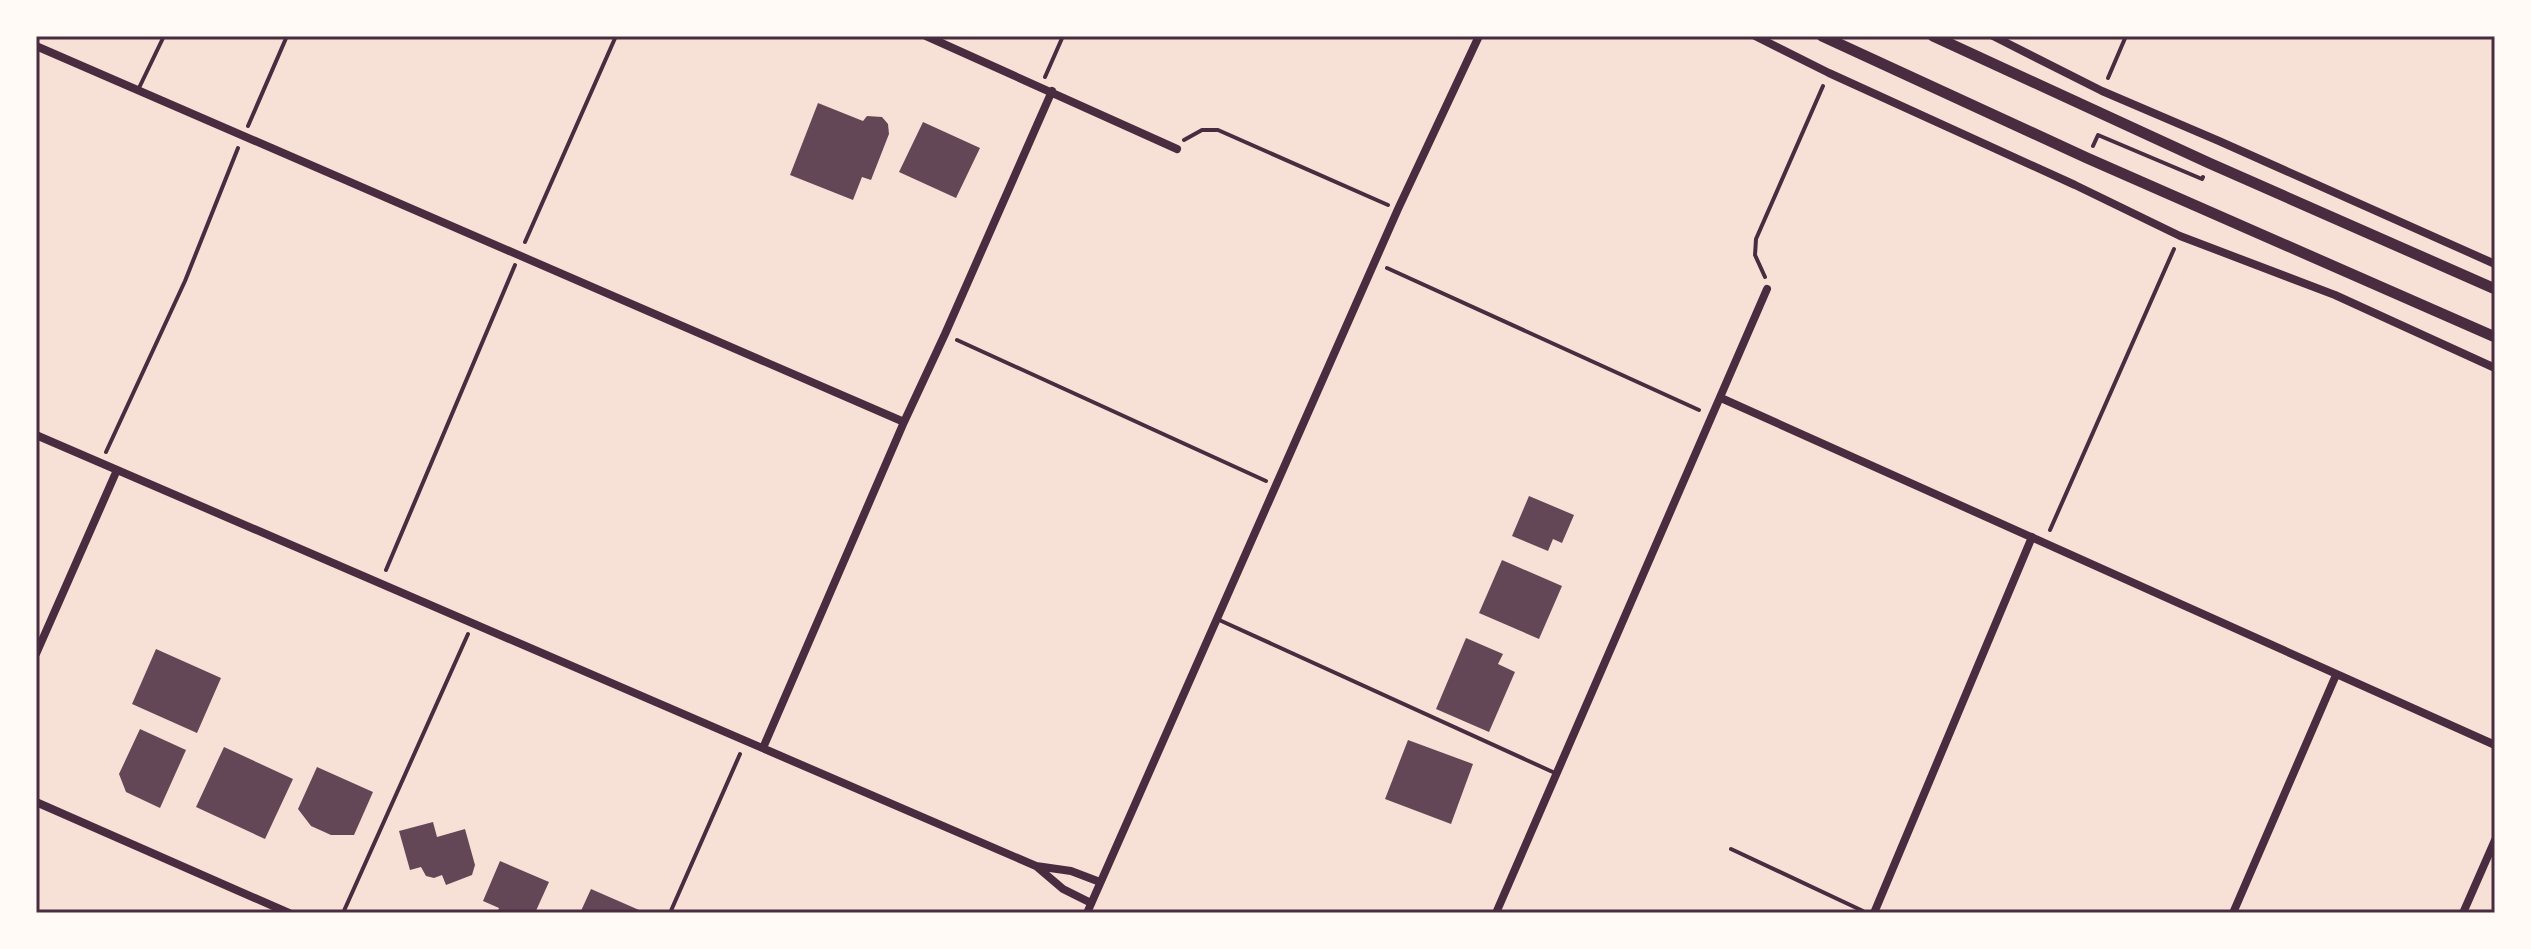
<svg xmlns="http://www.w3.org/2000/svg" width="2531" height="949" font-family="Manrope,sans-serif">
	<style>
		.building { fill: #644757 }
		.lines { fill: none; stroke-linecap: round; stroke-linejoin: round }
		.path { stroke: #4a2c40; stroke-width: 4 }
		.service { stroke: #4a2c40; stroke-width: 4 }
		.minor { stroke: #4a2c40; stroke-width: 8 }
		.tertiary { stroke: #4a2c40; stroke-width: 11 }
		.neatline { fill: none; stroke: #4a2c40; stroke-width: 3 }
	</style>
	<rect width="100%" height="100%" fill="#f7e1d7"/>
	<!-- building -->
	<path class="building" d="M818 103 863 121 867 116 882 117 888 124 889 134 871 180 862 177 853 200 790 175Z
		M923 122 980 148 956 198 899 172Z
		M1529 496 1574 515 1562 543 1553 539 1548 551 1512 536Z
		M1502 560 1562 586 1539 639 1479 613Z
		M1466 638 1503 654 1498 664 1515 672 1489 732 1436 709Z
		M156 649 221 678 197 733 132 704Z
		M140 729 186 750 160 808 126 792 119 774Z
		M1408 740 1473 764 1451 824 1385 799Z
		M224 747 293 779 265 839 196 807Z
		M317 767 373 792 354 835H331L311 826 298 809Z
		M433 822 437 837 465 829 475 865 472 875 446 885 442 875 434 878 426 876 421 867 410 870 399 831Z
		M500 861 549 882 535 913 524 911 523 913H497L499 908 483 901Z
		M591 889 646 913H580Z"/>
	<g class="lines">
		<!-- path -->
		<path class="path" d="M1045 77 1063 36
			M2108 78 2126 36
			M248 126 287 36
			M1184 140 1202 130H1218L1388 205
			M2093 146 2098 135 2202 179 2203 177
			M525 242 616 36
			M1387 268 1699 410
			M1765 277 1755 255 1756 239 1823 86
			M957 340 1266 481
			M106 452 185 281 238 148
			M2050 530 2174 249
			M386 570 515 265
			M1731 849 1863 911
			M343 913 468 634
			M670 913 740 754"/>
		<!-- service -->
		<path class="service" d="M138 90 164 36
			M1217 619 1555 773"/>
		<!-- minor -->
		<path class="minor" d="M926 36 1177 149
			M1755 36 1829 73 2075 185 2180 236 2335 295 2495 368
			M1993 36 2102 91 2219 141 2495 264
			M36 46 904 422
			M1721 398 2495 745
			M36 435 1036 866 1071 871 1100 882
			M36 654 117 470
			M763 748 904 422 945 334 1052 91
			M36 802 289 913
			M1036 866 1063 889 1091 903
			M1087 913 1398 209 1479 36
			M1496 913 1767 289
			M1874 913 2032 537
			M2233 913 2336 675
			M2463 913 2495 840"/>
		<!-- tertiary -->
		<path class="tertiary" d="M1822 36 2087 158 2495 337
			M1933 36 2209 163 2495 289"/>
	</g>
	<!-- border -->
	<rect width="2531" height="949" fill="none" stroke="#fffaf5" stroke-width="76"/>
	<rect x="38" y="38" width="2455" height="873" class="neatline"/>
</svg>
